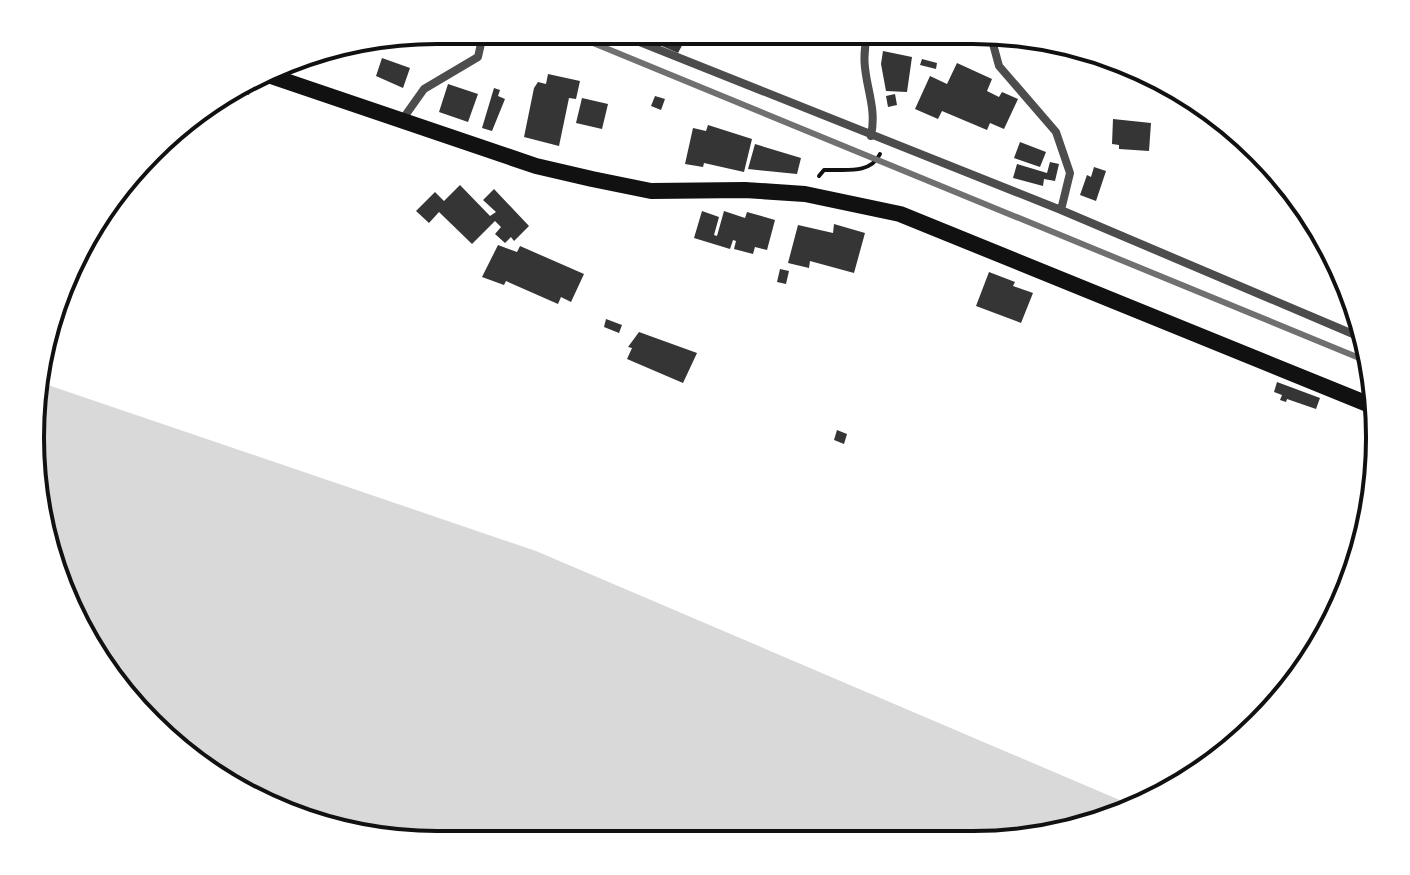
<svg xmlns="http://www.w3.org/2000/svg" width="1410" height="875" font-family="'Work Sans',sans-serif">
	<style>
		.water { fill: #d9d9d9 }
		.building { fill: #353535 }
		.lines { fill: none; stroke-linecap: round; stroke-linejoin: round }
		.path { stroke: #111; stroke-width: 4 }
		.minor { stroke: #4c4c4c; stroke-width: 8 }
		.secondary { stroke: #111; stroke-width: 16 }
		.rail { stroke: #707070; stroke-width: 6 }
		.rim { fill: none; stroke: #111; stroke-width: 4 }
	</style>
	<rect width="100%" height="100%" fill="#fff"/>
	<!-- water -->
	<path class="water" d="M39 382 536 551 1136 807 1078 831 1000 844 385 842 282 814 190 761 99 664 51 568 30 437Z"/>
	<!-- building -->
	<path class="building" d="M652 31 704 32 698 45 685 40 678 53 648 40Z
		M903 33H958L954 45 941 42 940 46 911 41 913 36Z
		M883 51 912 57 907 92 886 91 881 64Z
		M382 58 410 68 403 88 376 76Z
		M922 59 937 63 936 69 920 65Z
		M957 63 992 79 987 91 999 97 1002 92 1018 99 1004 129 990 123 987 130 942 111 938 119 915 109 930 76 947 84Z
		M548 74 580 81 576 99 569 98 559 146 524 137 534 88 538 82 546 84Z
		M246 84 251 85 249 95 233 91Z
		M448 84 478 94 468 122 439 112Z
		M494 88 500 90 498 96 505 99 492 131 482 128Z
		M895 94 897 105 888 107 886 96Z
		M655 96 665 99 661 110 651 106Z
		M582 98 608 104 602 129 576 123Z
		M1113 119 1151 123 1149 151 1119 149V145L1112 144Z
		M708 125 752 139 744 172 704 163 703 167 685 164 693 128 706 131Z
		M1020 142 1046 152 1040 167 1014 158Z
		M755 144 801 158 797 174 748 169Z
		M1050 162 1059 164 1055 181 1044 179 1043 186 1013 178 1017 164 1047 173Z
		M1094 167 1106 171 1096 201 1080 195 1087 175 1091 177Z
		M460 185 490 216 496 212 483 200 494 189 529 226 514 241 511 237 505 243 495 234 501 227 495 221 472 244 439 212 429 223 416 211 435 192 444 201Z
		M702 211 719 217 714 235 717 236 724 211 745 218 747 212 775 220 767 250 755 247 753 254 734 249 736 241 733 240 730 249 694 238Z
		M834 224 865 233 854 273 810 261 809 268 788 263 798 225 833 233Z
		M498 245 517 252 520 246 584 274 571 302 561 297 558 304 506 281 504 285 482 277Z
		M780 269 789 271 786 284 777 282Z
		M989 272 1015 282 1013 286 1033 293 1021 323 976 306Z
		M606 319 622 325 619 333 604 327Z
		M639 332 697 353 683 383 627 359 632 348 628 347Z
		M1277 382 1320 398 1316 409 1287 399 1286 402 1280 400 1282 395 1274 392Z
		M837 430 847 434 844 444 834 440Z"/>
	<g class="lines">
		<!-- path -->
		<path class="path" d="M819 176 824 170C844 169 870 175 880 154"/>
		<!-- minor -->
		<path class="minor" d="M612 31 1061 210 1360 337
			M868 33C856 75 879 98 871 136
			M990 33 999 66 1056 132 1070 173 1061 210
			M402 120 424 89 478 57 484 30"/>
		<!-- secondary -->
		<path class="secondary" d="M265 74 536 166 592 179 651 191 745 190 805 194 900 214 1375 407"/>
		<!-- rail -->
		<path class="rail" d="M564 31 1369 362"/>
	</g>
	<!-- crop -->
	<path d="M0 0H1410V875H0ZM437 44H973A393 393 0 0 1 1366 437V438A393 393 0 0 1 973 831H437A393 393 0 0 1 44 438V437A393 393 0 0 1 437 44Z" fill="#fff" fill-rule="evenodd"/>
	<path class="rim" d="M437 44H973A393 393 0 0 1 1366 437V438A393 393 0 0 1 973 831H437A393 393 0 0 1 44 438V437A393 393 0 0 1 437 44Z"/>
</svg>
